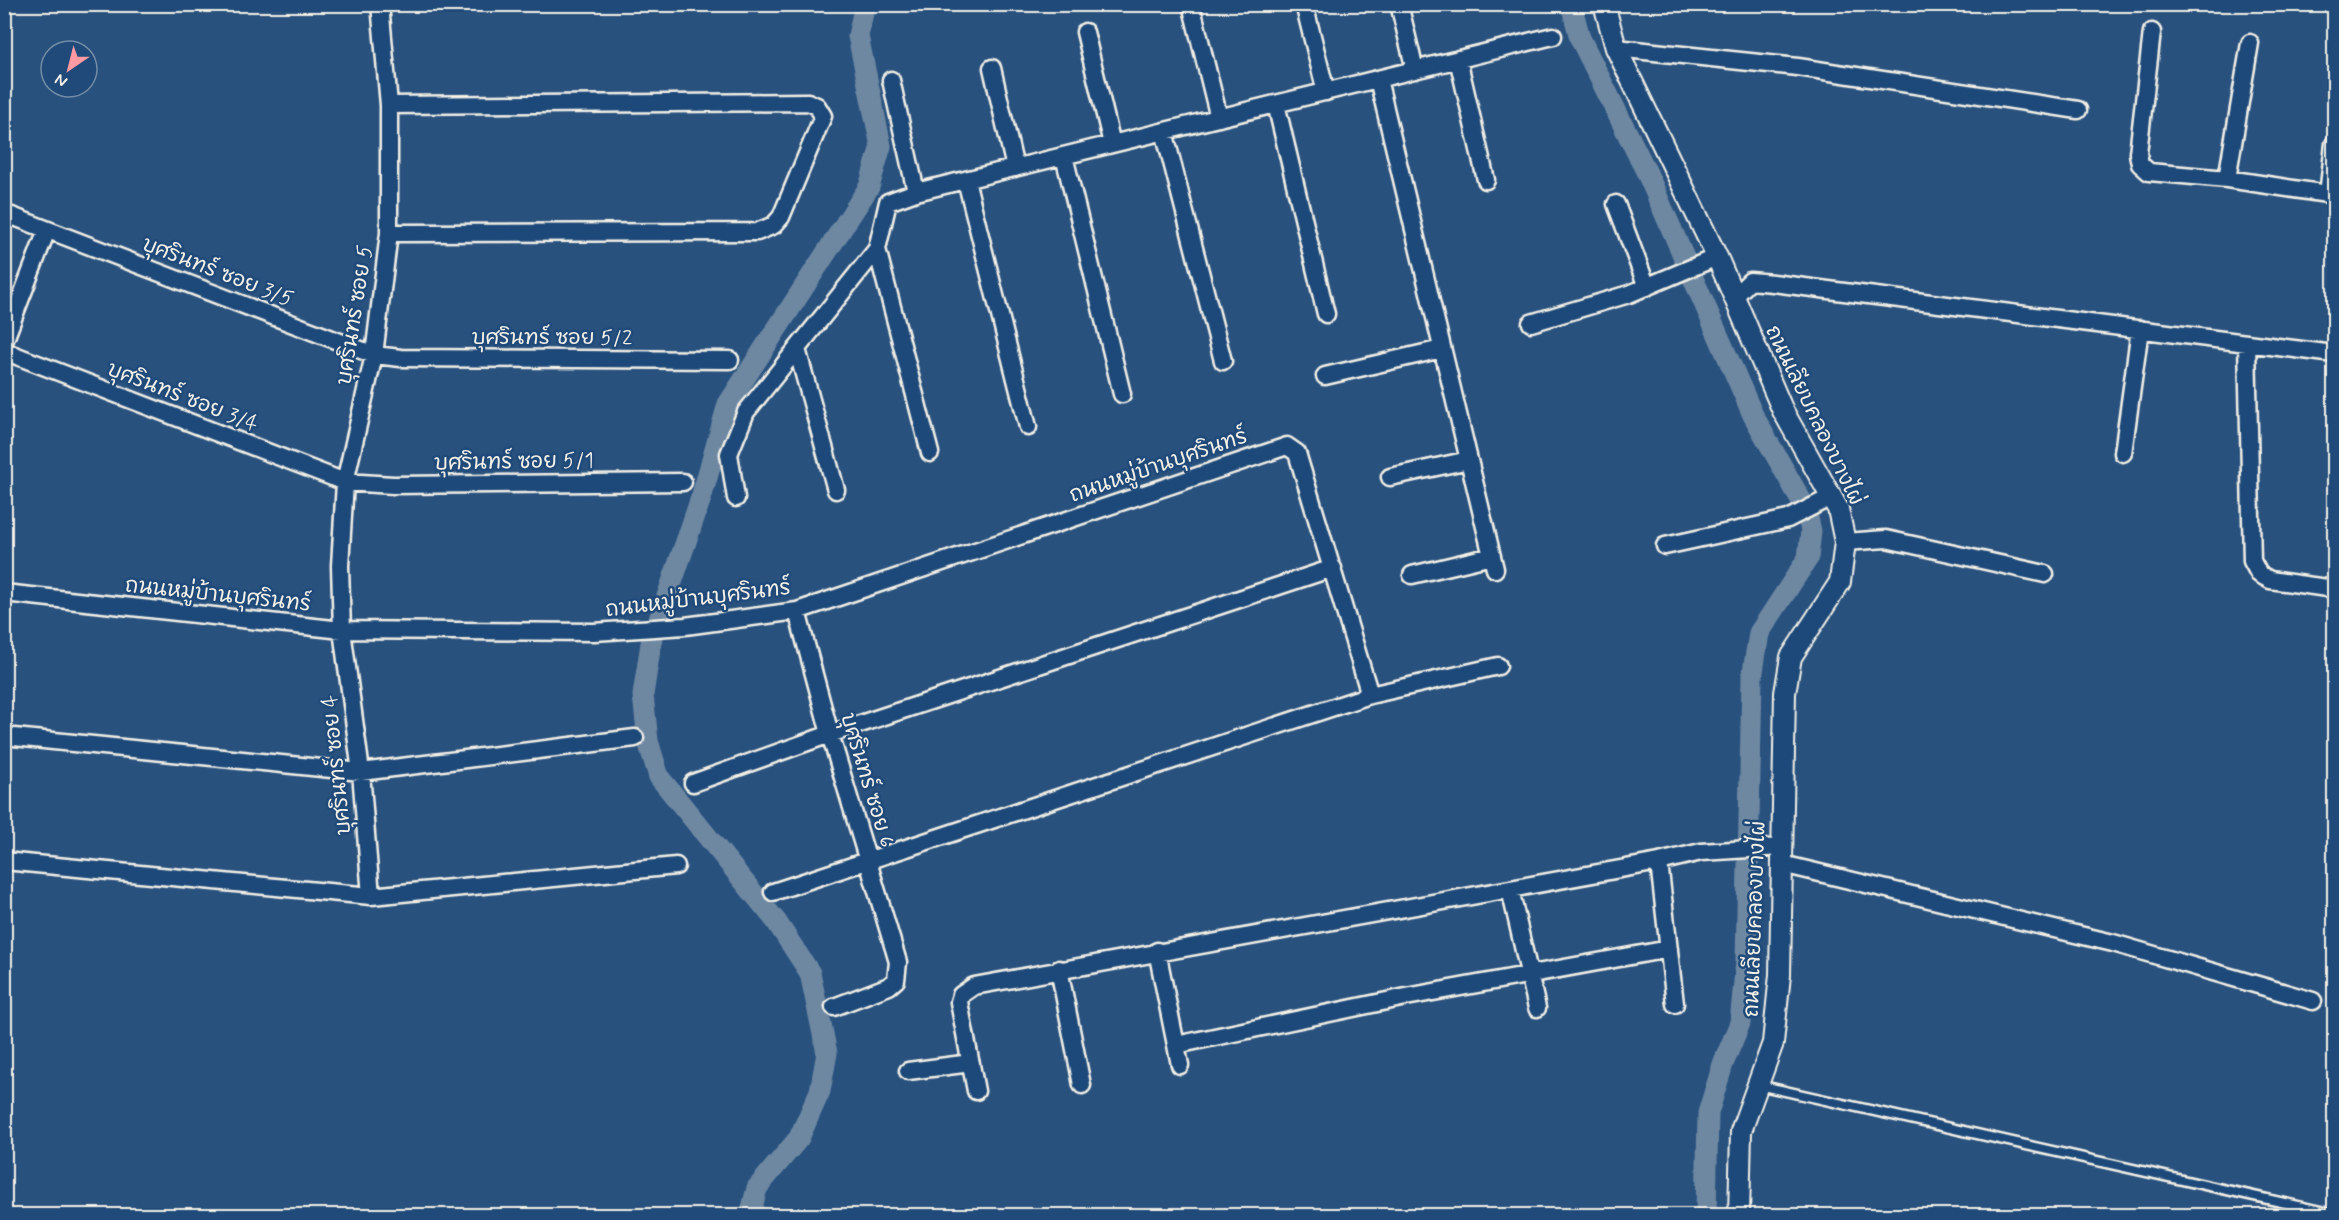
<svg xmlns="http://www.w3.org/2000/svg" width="2339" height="1220" font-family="Mynerve,'Playpen Sans Thai',sans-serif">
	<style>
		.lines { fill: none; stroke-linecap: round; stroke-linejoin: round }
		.canal { stroke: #6e88a2; stroke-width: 21 }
		.service-casing { stroke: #f4f1e8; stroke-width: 13 }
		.minor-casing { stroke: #f4f1e8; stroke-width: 21 }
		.tertiary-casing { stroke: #f4f1e8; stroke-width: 24 }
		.service { stroke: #1f4a7a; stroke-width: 8 }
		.minor { stroke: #1f4a7a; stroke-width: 16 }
		.tertiary { stroke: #1f4a7a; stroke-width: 20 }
		.labels { text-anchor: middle; stroke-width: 5; stroke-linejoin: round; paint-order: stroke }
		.street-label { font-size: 21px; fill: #f4f1e8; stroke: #1f4a7a }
	</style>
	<rect width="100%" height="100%" fill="#28517e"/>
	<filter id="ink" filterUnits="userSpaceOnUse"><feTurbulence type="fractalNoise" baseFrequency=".0167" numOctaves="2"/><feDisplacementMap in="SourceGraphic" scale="12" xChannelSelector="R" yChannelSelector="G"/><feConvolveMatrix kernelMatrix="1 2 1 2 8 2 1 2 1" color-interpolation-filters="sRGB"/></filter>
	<g filter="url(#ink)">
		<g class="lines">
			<!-- canal -->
			<path class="canal" d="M1571 4 1580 38 1647 173 1753 415 1806 509 1811 531 1808 558 1759 633 1752 678 1746 961 1740 1023 1723 1064 1708 1113 1706 1216
				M750 1216 757 1188 799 1138 820 1091 827 1053 810 973 776 921 659 777 648 741 643 695 651 643 702 495 728 404 869 187 881 146 858 36 865 4"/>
			<defs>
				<path id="service" d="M1758 1085 2334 1214"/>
				<path id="minor" d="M1191 4 1219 118
					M1304 4 1326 92
					M1399 4 1415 70
					M1085 32 1112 144
					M2152 32 2138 153 2140 164 2149 172 2227 179 2334 195
					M1616 48 1798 67 2078 110
					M1458 59 1486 180
					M992 68 1015 168
					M1378 79 1495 569
					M891 80 916 192 1553 36
					M1276 104 1326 314
					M389 105 808 102 817 106 823 116 781 217 774 225 757 232 389 233
					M1164 131 1223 361
					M1064 156 1122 394
					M2227 179 2250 43
					M966 180 1028 427
					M2328 194 2334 144
					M1616 204 1647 287
					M4 213 374 355 401 358 730 360
					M877 249 930 453
					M1733 298 1750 281 1773 283 2334 354
					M1531 323 1629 294 1717 257
					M4 342 47 230
					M2247 343 2252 561 2259 574 2270 580 2334 589
					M797 349 836 490
					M4 351 345 482 393 485 683 482
					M1325 376 1442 349
					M2123 453 2140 329
					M1390 477 1469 460
					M736 498 729 454 746 412 877 249 888 202 916 192
					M1845 542 1886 539 2045 574
					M1665 546 1788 519 1831 497
					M1412 575 1492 556
					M4 593 342 630 594 632 685 626 797 611 1287 446 1297 453 1370 695
					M797 611 830 734 898 962 896 980 889 986 834 1007
					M4 736 361 772 635 738
					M693 783 830 734 1333 568
					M4 861 371 896 676 866
					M1659 862 1675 1004
					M1782 864 2113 943 2313 1001
					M1510 889 1537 1008
					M773 892 1370 695 1498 666
					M371 896 361 772 342 630 340 566 345 482 374 355 389 233V105L380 4
					M1157 951 1180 1065
					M1059 969 1082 1085
					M1176 1045 1406 997 1669 949
					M908 1071 971 1063
					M976 1091 959 1002 961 995 974 986 1659 862 1701 852 1782 847"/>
				<path id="tertiary" d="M1604 4 1616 48 1717 257 1783 411 1838 509 1845 542 1840 582 1791 657 1785 693 1780 975 1773 1043 1741 1131 1739 1216"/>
			</defs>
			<!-- service casing -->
			<use href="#service" class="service-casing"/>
			<!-- minor casing -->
			<use href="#minor" class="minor-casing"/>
			<!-- tertiary casing -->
			<use href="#tertiary" class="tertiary-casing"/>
			<!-- service -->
			<use href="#service" class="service"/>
			<!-- minor -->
			<use href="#minor" class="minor"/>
			<!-- tertiary -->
			<use href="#tertiary" class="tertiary"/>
		</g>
	</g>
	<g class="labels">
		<!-- street labels -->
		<g class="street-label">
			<text transform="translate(218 271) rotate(21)" y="7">บุศรินทร์ ซอย 3/5</text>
			<text transform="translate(354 315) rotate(-81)" y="7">บุศรินทร์ ซอย 5</text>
			<text x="552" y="344">บุศรินทร์ ซอย 5/2</text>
			<text transform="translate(183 396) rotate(21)" y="7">บุศรินทร์ ซอย 3/4</text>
			<text transform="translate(1815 415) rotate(64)" y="7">ถนนเลียบคลองบางไผ่</text>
			<text transform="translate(514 461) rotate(-1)" y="7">บุศรินทร์ ซอย 5/1</text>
			<text transform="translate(1158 465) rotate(-19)" y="7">ถนนหมู่บ้านบุศรินทร์</text>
			<text transform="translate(218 594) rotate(6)" y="7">ถนนหมู่บ้านบุศรินทร์</text>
			<text transform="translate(698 598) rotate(-7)" y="7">ถนนหมู่บ้านบุศรินทร์</text>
			<text transform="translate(336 765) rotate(-96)" y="7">บุศรินทร์ ซอย 4</text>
			<text transform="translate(868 780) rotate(73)" y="7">บุศรินทร์ ซอย 6</text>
			<text transform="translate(1754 919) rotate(-88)" y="7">ถนนเลียบคลองบางไผ่</text>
		</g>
	</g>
	<!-- margin -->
	<rect width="2339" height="1220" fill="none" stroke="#1f4a7a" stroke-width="24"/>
	<rect x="12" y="12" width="2315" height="1196" fill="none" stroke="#f4f1e8" stroke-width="2" filter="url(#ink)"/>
	<!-- north arrow -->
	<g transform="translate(69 69) rotate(215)"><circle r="28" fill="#1f4a7a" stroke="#748da6" stroke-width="1.5"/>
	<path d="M0-4.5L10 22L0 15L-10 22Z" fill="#ff9aa2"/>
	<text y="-9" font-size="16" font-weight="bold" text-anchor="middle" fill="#f4f1e8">N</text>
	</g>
</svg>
